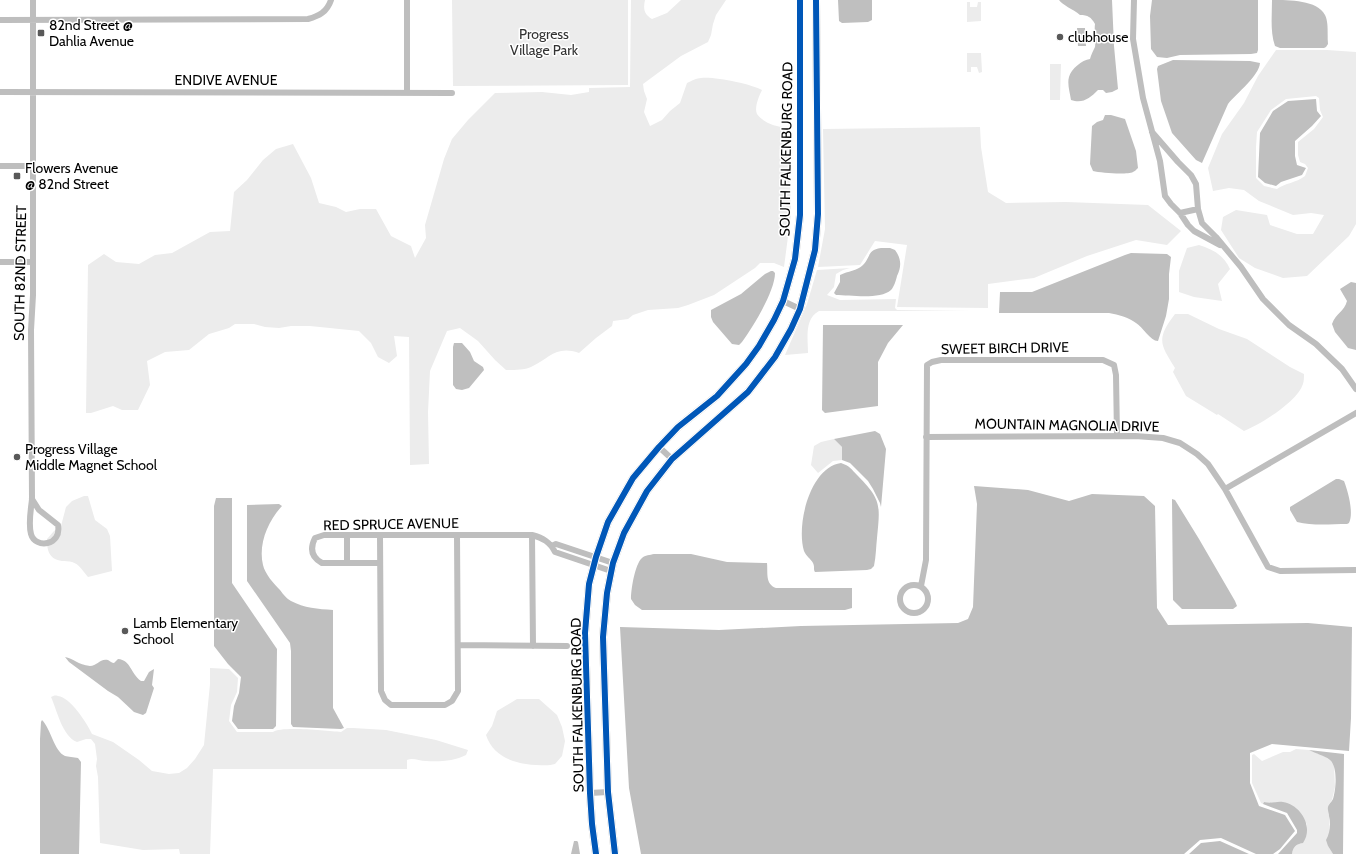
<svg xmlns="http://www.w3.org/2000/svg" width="1356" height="854" font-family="Cabin,sans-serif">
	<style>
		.green { fill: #ececec; fill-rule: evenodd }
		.water { fill: #bfbfbf }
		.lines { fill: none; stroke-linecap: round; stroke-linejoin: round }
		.minor { stroke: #bebebe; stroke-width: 6 }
		.tertiary { stroke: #bebebe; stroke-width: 8 }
		.cycleway-casing { stroke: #fff; stroke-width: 8 }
		.cycleway { stroke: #0057b8; stroke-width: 6 }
		.poi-dot { fill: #595959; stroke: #fff; stroke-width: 1.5 }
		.labels { text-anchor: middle; stroke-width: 3; stroke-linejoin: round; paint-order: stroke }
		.poi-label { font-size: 14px; fill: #000; stroke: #fff; text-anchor: start }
		.park-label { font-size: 14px; fill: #333; stroke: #fff }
		.street-label { font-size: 14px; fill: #000; stroke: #fff }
	</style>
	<rect width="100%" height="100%" fill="#fff"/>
	<!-- green -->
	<path class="green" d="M452 0H628V85L453 86Z
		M631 0H645C643 9 644 14 652 19L667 13 681 0H726L716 15 713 24 711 35 708 42 681 56 643 84 644 91 647 99 644 112 650 126 662 120 670 111 680 103 687 83C691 81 697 78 701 78 713 76 752 84 762 90 759 96 754 108 757 114 763 123 779 128 788 127L791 214 784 267 774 263H760L755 268 714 295 688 305 678 308 648 310 633 315 628 319 613 321 612 326 596 338 579 353C556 345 550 358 531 367 524 370 514 370 506 370L495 360 478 341 460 328 447 331 430 371 428 412 429 464 410 465 409 337 394 336 397 356 389 363 378 357 371 343 359 331 310 326H291L279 328 265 327 254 324H235L229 328 209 334 189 350 165 352 147 361 150 385 138 410H122L113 406 91 413H86L88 265 104 254 116 262 139 264 155 255 172 253 210 232 230 231 234 192 247 180 263 160 276 149 293 144 311 178 319 203 336 207 346 212 360 209H376L391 236 411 246 415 258 426 238 425 225 444 159 452 139 468 120 495 93 542 92 571 95 589 92V88L630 87Z
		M967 2H970V7H977L978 2H981V21L967 22Z
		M1276 50H1327L1356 52V224L1349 236 1307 276 1283 278 1255 268 1239 258 1221 230 1223 217 1236 210 1267 215 1270 225 1297 234H1313L1324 215 1311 213 1293 215 1259 201 1244 190 1229 188 1213 191 1208 168 1222 134 1244 103 1258 76ZM1316 96 1319 98 1320 110 1323 117 1314 129 1298 142V155L1300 162 1305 164 1308 168 1305 176C1296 183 1285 183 1277 189L1264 186 1256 178V147L1257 132 1271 110 1286 99Z
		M967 53H981L982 72 979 73 977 67H971V72H967Z
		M1050 64H1061L1060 100H1050Z
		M980 127 981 147 988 192 1006 203 1066 202 1148 205 1181 231 1167 245 1136 240 1087 256 1034 278 988 284V308L897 307 907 245 875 241 860 265 818 267 825 229 823 129Z
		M1199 245C1212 249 1224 255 1230 269L1218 284 1222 301 1194 297 1179 292V271L1187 248Z
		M850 268 843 270 836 274 834 287 827 295 840 300 896 299 895 308 897 310 971 311H819C804 319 808 339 808 353L785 355 807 304 817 270Z
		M1175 314H1188L1219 329 1247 339 1290 367 1304 374C1304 377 1304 381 1303 384 1297 402 1261 424 1244 431L1218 414 1217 415 1186 396 1173 372 1175 368C1160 344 1156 339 1175 314Z
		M834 439 842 447V460L833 461 818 473 811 465 814 446 821 442Z
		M84 496H88L95 520 107 529 110 536 112 571 88 577C83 571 79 564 72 562 69 561 65 561 62 561 49 559 47 551 47 539L54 531 61 526 66 507 72 501Z
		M210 668 229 669 238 678 237 692 231 705 229 721 237 732H273C281 726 328 731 341 732L347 728H353L386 730 436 740 468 750 466 755C455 761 439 762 426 761 419 761 413 757 407 760V769H213L210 854H180L179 849 143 850 100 843 98 777 96 766 97 759 95 744 91 739H86L77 742C62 736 57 710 51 697 53 696 55 695 58 696 70 697 87 723 92 734L113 742 139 760 152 771 169 774 179 773 187 768 195 759 204 745 210 684Z
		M517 699H539L557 715 562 727 565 741 562 756 555 764C549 766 542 765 536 765 515 764 493 757 486 735L492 726 497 711Z
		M1296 749 1309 750 1324 756 1330 760 1334 765 1335 787 1332 800 1329 804 1328 810 1329 816 1330 835 1328 846 1333 854H1292C1293 847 1296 844 1303 843L1307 824 1278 802 1270 804 1264 802 1263 804 1261 803 1252 783V755L1254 754 1262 761 1283 752H1290Z"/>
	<!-- water -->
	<path class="water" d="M838 0H872V20L868 22 842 23 839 21Z
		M1059 0H1112L1114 46 1118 89 1112 92 1106 93 1103 90H1098C1090 98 1083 104 1071 100 1070 93 1067 84 1069 77 1071 69 1082 60 1090 59 1091 55 1093 51 1095 47 1096 41 1094 31 1095 24 1091 17 1088 15 1080 15 1073 9 1062 5 1059 0Z
		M1152 0H1258V50L1257 53 1251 54 1180 55 1167 58 1157 57 1151 49 1150 16Z
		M1272 0C1290 0 1317 0 1325 15 1329 23 1327 35 1328 44L1326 47 1324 48H1280L1275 46C1270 32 1272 15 1272 0Z
		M1077 28H1085L1086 46H1078Z
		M1173 60 1250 61 1260 63C1259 76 1237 93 1228 104L1202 163 1196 160 1172 133 1161 101 1157 69 1158 66Z
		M1316 99 1317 111 1321 116 1312 126 1295 141V156L1297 165 1306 168 1302 175 1281 182 1276 186 1265 183 1258 177 1260 133 1273 111 1288 101Z
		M1105 115H1111L1125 119 1136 151 1138 168C1136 170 1135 171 1133 172 1127 175 1101 173 1093 171L1090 164 1092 126 1097 122 1103 120Z
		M881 248H890L895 250C901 258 902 266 897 276 896 280 894 287 891 290 880 300 850 295 836 295L834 293 840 282V275C848 271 857 271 863 265 871 257 867 250 881 248Z
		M1131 253 1167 254 1171 257 1169 274V299L1166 316 1158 341C1150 341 1143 327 1136 323 1128 317 1119 315 1109 313H999L1000 292H1032L1125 255Z
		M771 271H773L775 273C775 291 753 327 742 342L739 345 732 344 713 322 711 317V310L741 294 765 274Z
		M1351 282 1356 283V350L1348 348 1335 332 1332 324C1336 313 1344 312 1347 301L1340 289Z
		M823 325H903L888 343 878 362V406L825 413 822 410Z
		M454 343H462L470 352 474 361 483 367 484 370 469 388 462 390 456 389 453 385V347Z
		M875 431 880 434 886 449 881 507 880 503 873 489 868 481 850 463 842 460V447L834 439Z
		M841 463C850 466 851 469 858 476 882 500 880 506 877 538 876 547 876 556 874 566L871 569 867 570 815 572C813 569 815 567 813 563 811 559 806 556 804 551 796 525 810 467 841 463Z
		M1336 479H1339L1344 481C1348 491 1354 513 1349 523L1347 524C1331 524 1313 526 1297 522L1290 510V507Z
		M974 486 1028 490 1069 501 1092 494 1144 496 1155 506 1157 608 1168 625 1308 623 1352 627 1351 718 1349 751 1272 744 1250 753V783L1259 806 1285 815 1295 831 1280 849 1273 854H1256L1221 838 1200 840 1184 854H641L629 788 620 627 719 630 801 626 958 623 968 619 973 607 977 504Z
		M216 498H232V583L277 649 276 726 273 729H238L232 721 234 706 239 693 241 677 228 664 214 646V506Z
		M1172 499 1175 500 1199 539 1235 601 1237 606 1233 609H1182L1173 600Z
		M279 504 282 506C268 521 258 544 263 565 265 574 274 584 280 590 283 594 287 599 291 601 304 608 318 609 333 610V708L344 728 341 729 293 727 291 724V651L290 643 247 581V505Z
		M654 554H691L727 562 767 563C768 573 765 584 776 588H852V608L845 610H642L635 605 631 599C631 589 635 564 642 558 645 555 650 555 654 554Z
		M65 657C73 658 78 665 90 666 97 666 100 658 108 660 110 661 112 663 114 663L118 659C131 660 130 673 141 681H144L149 672 154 669 152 685 154 688 146 713 143 715 134 712 118 697 108 691 69 662Z
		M42 720C51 729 54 751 65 756 68 757 74 757 78 758L81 762 79 854H40V739L41 722Z
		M1309 750 1344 754 1343 854H1333L1328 846 1326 840C1330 833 1331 824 1329 816 1329 814 1328 812 1328 810 1327 805 1331 803 1333 799 1336 789 1338 767 1330 760 1324 755 1316 754 1309 750Z
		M1264 802C1272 804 1276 801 1283 802 1301 805 1314 827 1303 843 1296 844 1293 847 1292 854H1278L1297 833V830L1287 813 1263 804Z
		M574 841H577L578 842 580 854H571Z
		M1220 841 1249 854H1189L1201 843Z"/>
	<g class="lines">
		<!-- minor -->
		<path class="minor" d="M1134 0 1133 39 1143 98 1160 161 1165 196 1171 204 1180 213 1188 225 1194 231 1220 245
			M0 20 308 19C319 16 327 12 331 0
			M0 92 452 93
			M407 92V0
			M1152 132 1178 162 1191 175 1196 184 1198 209 1202 223 1216 237 1241 267 1263 299 1289 325 1316 344 1342 369 1356 389
			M0 166H33
			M1180 213 1198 209
			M0 262H33
			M783 301 800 309
			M926 437 1135 436 1163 438 1180 443 1197 454 1208 464 1225 489 1268 567 1280 571 1356 570
			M659 447 672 459
			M1225 489 1356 413
			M32 499 39 510 58 525C62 546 35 549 31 534 28 523 31 510 32 499L31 330 33 295V0
			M380 535 381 691 385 700 391 705H445L452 701 458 691 457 535
			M532 535 533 646
			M552 546 556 544 613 563
			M347 563V535
			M380 563H322C311 557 310 548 315 538L324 535H532C543 538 550 542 555 552L611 571
			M900 599a14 14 0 1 1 28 0a14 14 0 1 1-28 0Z
			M921 586 926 560 927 365 932 362 941 360H1103L1114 365 1116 375 1117 436
			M458 645 567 646
			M590 793 608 792"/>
		<!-- tertiary -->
		<path class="tertiary" d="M596 854 592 824 590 793 585 633 589 584 596 557 608 522 633 478 659 447 678 427 717 396 746 364 759 346 774 320 783 301 795 259 800 215V0
			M615 854 608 792 603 637 607 593 613 563 624 533 647 491 672 459 748 392 775 357 791 329 800 309 815 250 818 214 816 0"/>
		<defs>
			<path id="cycleway" d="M596 854 592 824 590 793 585 633 589 584 596 557 608 522 633 478 659 447 678 427 717 396 746 364 759 346 774 320 783 301 795 259 800 215V0
				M615 854 608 792 603 637 607 593 613 563 624 533 647 491 672 459 748 392 775 357 791 329 800 309 815 250 818 214 816 0"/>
		</defs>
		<!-- cycleway casing -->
		<use href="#cycleway" class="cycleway-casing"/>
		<!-- cycleway -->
		<use href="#cycleway" class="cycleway"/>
	</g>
	<!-- markers -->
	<g class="poi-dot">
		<rect x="37" y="29" width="8" height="8" rx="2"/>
		<circle cx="1060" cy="37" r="4"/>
		<rect x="13" y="172" width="8" height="8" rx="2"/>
		<circle cx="17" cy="457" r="4"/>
		<circle cx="125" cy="631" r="4"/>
	</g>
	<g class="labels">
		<!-- poi labels -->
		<g class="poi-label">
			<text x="49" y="30">82nd Street @<tspan x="49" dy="16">Dahlia Avenue</tspan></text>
			<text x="1068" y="42">clubhouse</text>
			<text x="25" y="173">Flowers Avenue<tspan x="25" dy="16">@ 82nd Street</tspan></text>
			<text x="25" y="454">Progress Village<tspan x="25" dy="16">Middle Magnet School</tspan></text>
			<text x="133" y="628">Lamb Elementary<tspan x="133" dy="16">School</tspan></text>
		</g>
		<!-- park labels -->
		<g class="park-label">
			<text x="544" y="39">Progress<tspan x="544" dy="16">Village Park</tspan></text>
		</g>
		<!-- street labels -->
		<g class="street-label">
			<text x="226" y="85">ENDIVE AVENUE</text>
			<text transform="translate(786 149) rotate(-89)" y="5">SOUTH FALKENBURG ROAD</text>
			<text transform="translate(20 273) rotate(-89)" y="5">SOUTH 82ND STREET</text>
			<text transform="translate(1005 348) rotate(-1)" y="5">SWEET BIRCH DRIVE</text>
			<text transform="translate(1067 425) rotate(1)" y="5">MOUNTAIN MAGNOLIA DRIVE</text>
			<text transform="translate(391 524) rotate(-1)" y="5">RED SPRUCE AVENUE</text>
			<text transform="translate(577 705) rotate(-91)" y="5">SOUTH FALKENBURG ROAD</text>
		</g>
	</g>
</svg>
